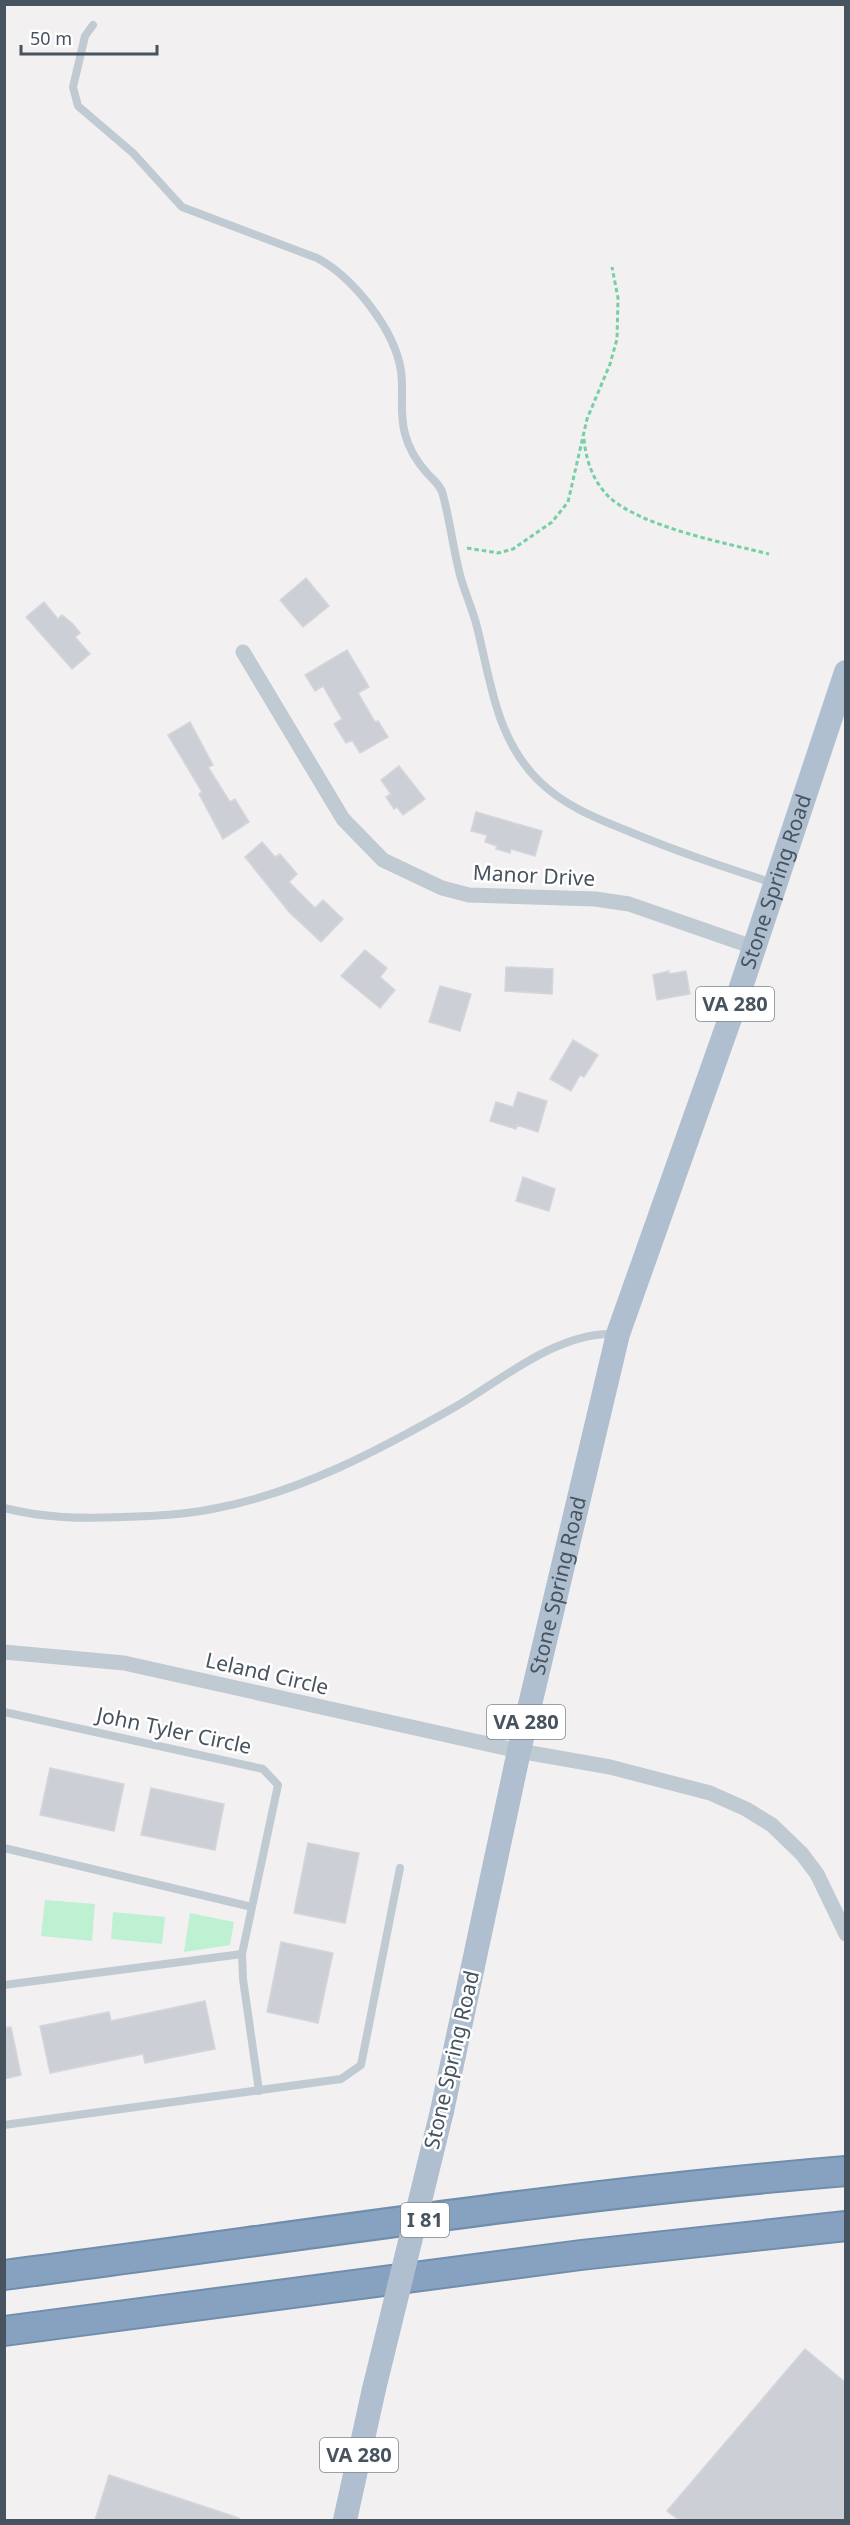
<svg xmlns="http://www.w3.org/2000/svg" width="850" height="2525" font-family="'Noto Sans',sans-serif">
	<style>
		.green { fill: #bdf1d2 }
		.building { fill: #cccfd5; stroke: #d4d6dc; stroke-width: 1.5 }
		.lines { fill: none; stroke-linecap: round; stroke-linejoin: round }
		.motorway-casing { stroke: #718dac; stroke-width: 32 }
		.path { stroke: #73d1a4; stroke-width: 3; stroke-dasharray: 4.5 3; stroke-linecap: butt }
		.service { stroke: #c0cad2; stroke-width: 8 }
		.minor { stroke: #c0cad2; stroke-width: 15 }
		.primary { stroke: #afbfd0; stroke-width: 24 }
		.motorway { stroke: #86a2c0; stroke-width: 28 }
		.primary-bridge { stroke: #afbfd0; stroke-width: 24 }
		.labels { text-anchor: middle; stroke-width: 5; stroke-linejoin: round; paint-order: stroke }
		.shield { fill: #fff; stroke: #7e878e; stroke-width: 1.5 }
		.shield-label { font-size: 20px; font-weight: bold; fill: #47535e }
		.street-label { font-size: 21px; fill: #47535e; stroke: #fff }
	</style>
	<rect width="100%" height="100%" fill="#f2f0f0"/>
	<!-- green -->
	<path class="green" d="M45 1900 95 1904 92 1941 41 1936Z
		M113 1912 165 1917 162 1944 111 1939Z
		M190 1913 234 1922 230 1945 184 1952Z"/>
	<!-- building -->
	<path class="building" d="M306 578 329 606 303 627 280 600Z
		M44 602 58 619 62 615 73 624 80 633 75 637 90 654 72 669 26 617Z
		M347 650 369 687 358 693 375 722 378 721 388 737 360 753 352 740 346 743 334 724 342 719 323 686 315 691 305 675Z
		M190 722 213 765 208 767 230 802 235 799 249 822 223 839 199 794 202 792 168 735Z
		M399 766 425 799 403 815 397 807 394 809 386 797 391 794 381 780Z
		M476 812 542 831 535 856 511 849 510 853 496 849 497 846 485 842 487 835 471 831Z
		M262 842 275 857 280 854 297 874 289 882 315 908 323 900 343 919 321 942 289 912 245 857Z
		M365 950 387 968 380 977 395 990 380 1008 341 976Z
		M506 967 553 969 552 994 505 991Z
		M669 971V974L686 971 690 994 657 1000 653 975Z
		M440 986 471 994 460 1031 429 1022Z
		M573 1040 598 1055 584 1077 580 1075 571 1091 550 1079Z
		M518 1092 547 1101 538 1132 517 1125 516 1129 490 1121 496 1102 513 1107Z
		M523 1177 555 1189 549 1211 516 1201Z
		M50 1768 124 1784 114 1831 40 1815Z
		M151 1788 224 1804 215 1850 141 1835Z
		M308 1843 359 1853 345 1923 294 1913Z
		M281 1942 333 1953 318 2023 267 2012Z
		M205 2001 215 2049 145 2063 143 2054 50 2073 40 2026 109 2012 111 2021Z
		M11 2027 21 2075 4 2079V2028Z
		M805 2349 846 2383V2520H679L667 2511Z
		M109 2475 239 2518V2520H95Z"/>
	<g class="lines">
		<defs>
			<path id="motorway" d="M4 2275C284 2239 564 2194 846 2171
				M4 2331 581 2255 846 2226"/>
		</defs>
		<!-- motorway casing -->
		<use href="#motorway" class="motorway-casing"/>
		<!-- path -->
		<path class="path" d="M584 439C586 461 593 481 609 497 642 527 725 543 769 554
			M467 548 498 553 513 549 552 522 568 502 587 419 610 364 617 339 618 298 612 267"/>
		<!-- service -->
		<path class="service" d="M93 25 85 36 73 87 78 106 133 153 182 207 317 258C353 277 395 330 401 371 404 392 399 413 405 434 409 449 417 462 427 473 433 480 441 485 443 495 450 521 453 548 460 575 465 594 474 612 478 631 491 684 497 739 538 780 563 805 595 818 628 831 675 851 724 867 773 883
			M4 1508C44 1518 81 1519 122 1517 154 1516 185 1515 217 1508 301 1492 381 1449 455 1407 501 1380 558 1332 613 1334
			M4 1712 263 1769 278 1785 242 1954 4 1985
			M4 1848 252 1907
			M242 1954 243 1979 259 2091
			M4 2125 341 2079 361 2065 400 1868"/>
		<!-- minor -->
		<path class="minor" d="M243 652 343 819 383 860 442 888 469 895 595 899 629 904 753 947
			M4 1652 124 1663 519 1751 610 1767 710 1793 746 1809 772 1825 802 1854 817 1874 846 1934"/>
		<!-- primary -->
		<g class="primary">
			<path id="s1" d="M442 2111 519 1751 618 1334 738 996 846 672"/>
			<path d="M345 2520 374 2389"/>
		</g>
		<!-- motorway -->
		<use href="#motorway" class="motorway"/>
		<!-- primary-bridge -->
		<path class="primary-bridge" d="M374 2389 442 2111"/>
	</g>
	<g class="labels">
		<!-- shield labels -->
		<g class="shield">
			<rect x="696" y="987" width="78" height="34" rx="4.5"/>
			<rect x="487" y="1705" width="78" height="34" rx="4.5"/>
			<rect x="401" y="2203" width="48" height="34" rx="4.5"/>
			<rect x="320" y="2438" width="78" height="34" rx="4.5"/>
		</g>
		<g class="shield-label">
			<text x="735" y="1011">VA 280</text>
			<text x="526" y="1729">VA 280</text>
			<text x="425" y="2227">I 81</text>
			<text x="359" y="2462">VA 280</text>
		</g>
		<!-- street labels -->
		<g class="street-label">
			<text transform="translate(534 876) rotate(3)" y="7">Manor Drive</text>
			<text dy="7" stroke="none"><textPath href="#s1" startOffset="1276">Stone Spring Road</textPath></text>
			<text dy="7" stroke="none"><textPath href="#s1" startOffset="538">Stone Spring Road</textPath></text>
			<text transform="translate(267 1674) rotate(13)" y="7">Leland Circle</text>
			<text transform="translate(174 1731) rotate(12)" y="7">John Tyler Circle</text>
			<text transform="translate(452 2060) rotate(-77)" y="7">Stone Spring Road</text>
		</g>
	</g>
	<!-- border -->
	<rect width="850" height="2525" fill="none" stroke="#47535e" stroke-width="12"/>
	<!-- scale -->
	<path d="M21 45v9h136v-9" fill="none" stroke="#47535e" stroke-width="3"/>
	<text x="30" y="45" font-size="18" fill="#47535e" stroke="#ffffff" stroke-width="4.5" paint-order="stroke">50 m</text>
</svg>
